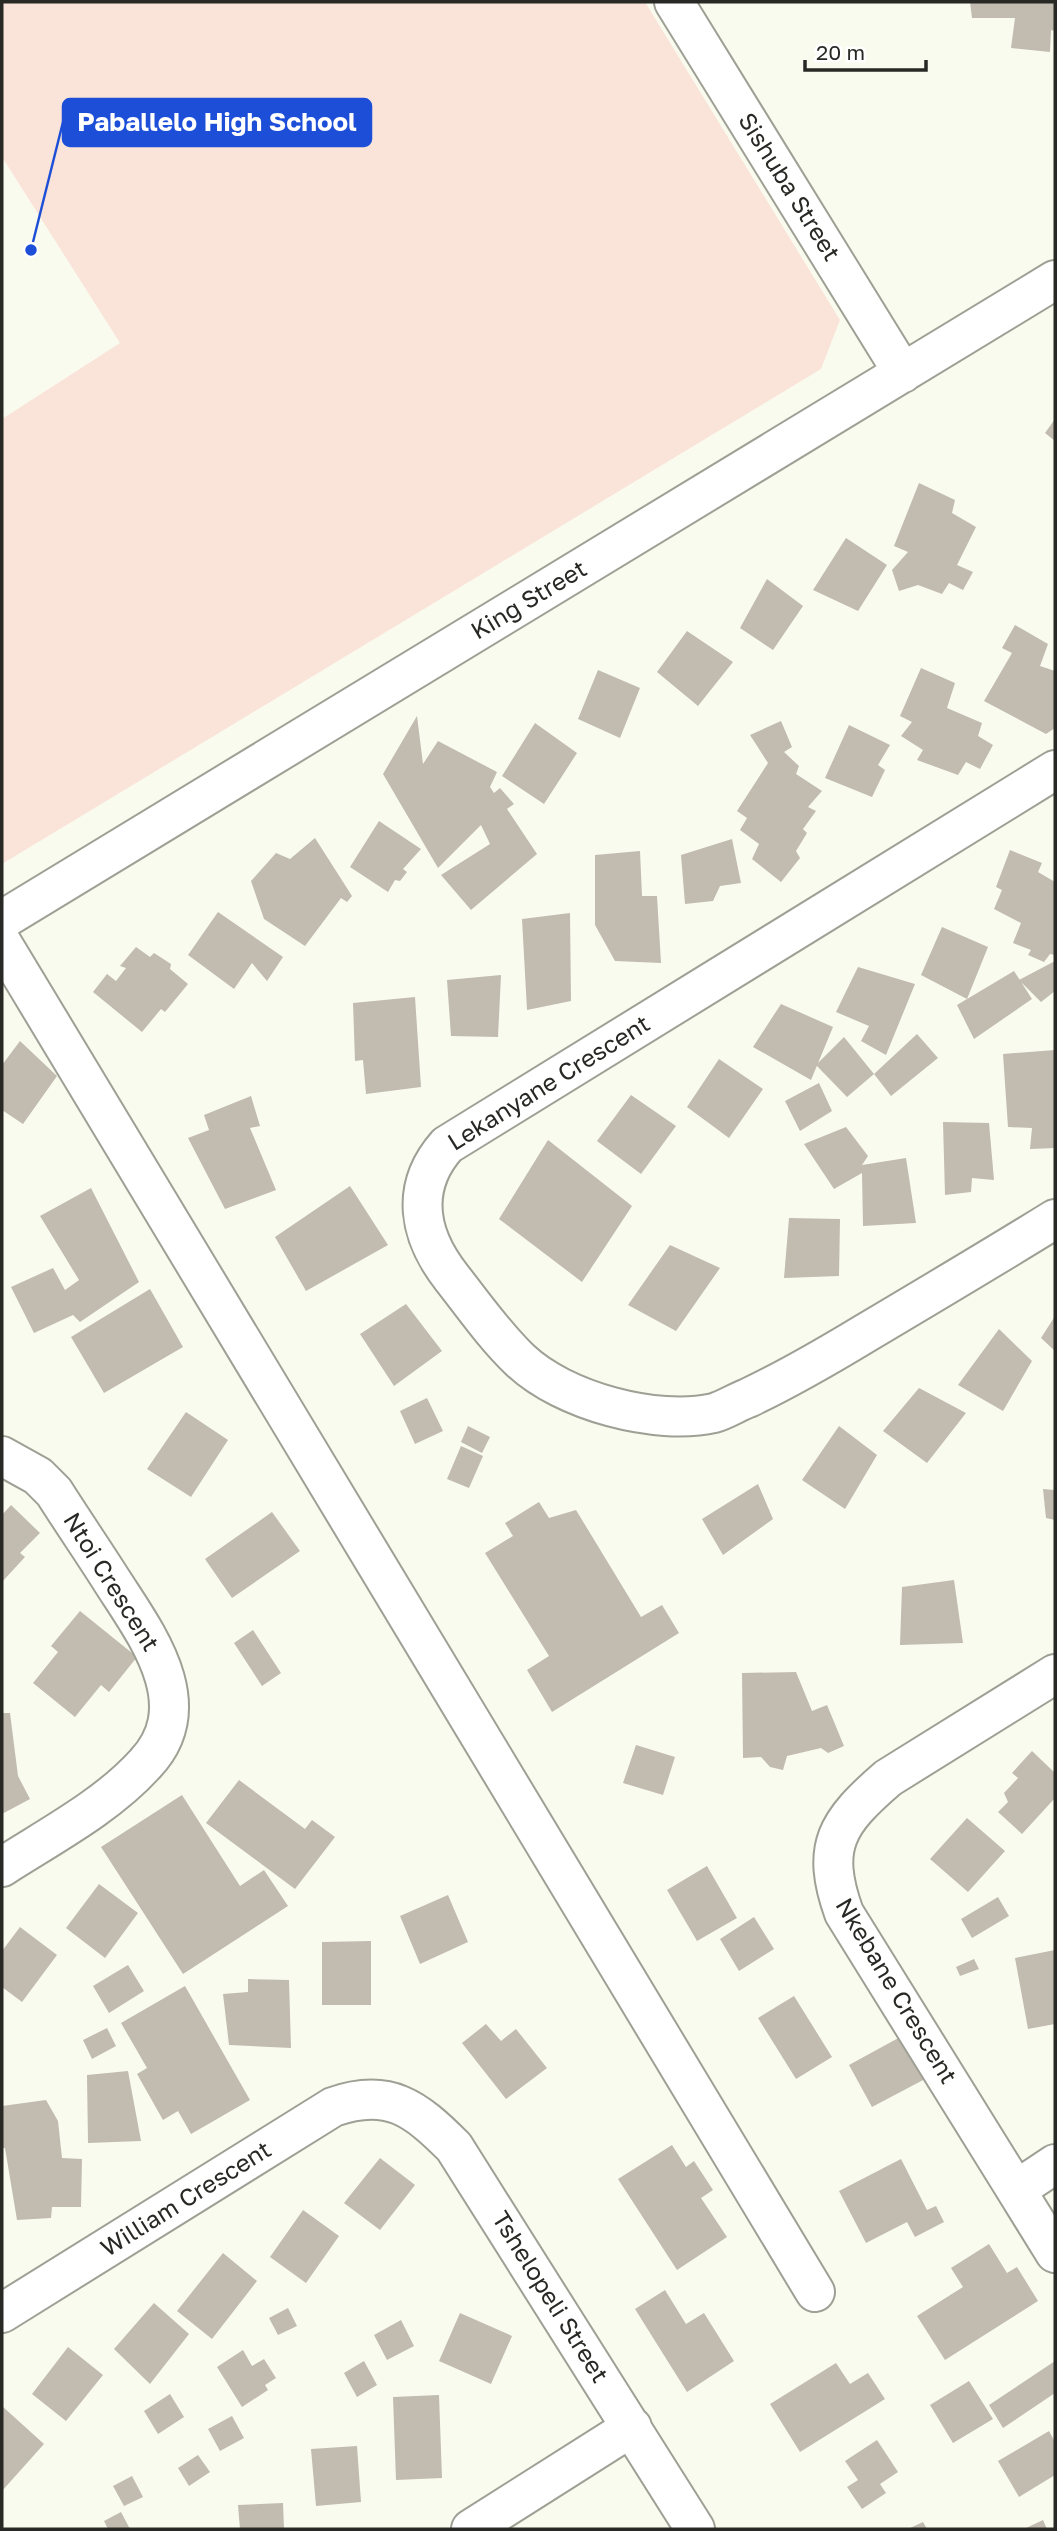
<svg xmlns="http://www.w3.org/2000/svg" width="1057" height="2531" font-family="'Golos Text',sans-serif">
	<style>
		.green { fill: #fae4d9 }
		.building { fill: #c1bbb0 }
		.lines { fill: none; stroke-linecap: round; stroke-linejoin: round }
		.minor-casing { stroke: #9fa095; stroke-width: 42 }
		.minor { stroke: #fff; stroke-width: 38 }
		.labels { text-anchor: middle; stroke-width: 5; stroke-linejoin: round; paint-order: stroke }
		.street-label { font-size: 24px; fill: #282824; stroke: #fff }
		.leader { fill: none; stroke: #1d4ed8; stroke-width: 2.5 }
		.callout-dot { fill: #1d4ed8; stroke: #fff; stroke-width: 2.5 }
		.callout { fill: #1d4ed8; stroke: #1d4ed8; stroke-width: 2.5 }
		.callout-label { font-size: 26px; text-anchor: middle; font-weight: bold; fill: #fff }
	</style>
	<rect width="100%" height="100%" fill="#fafbef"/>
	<!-- green -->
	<path class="green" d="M2 2H645L840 320 821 369 2 864V419L120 343 2 157Z"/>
	<!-- building -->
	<path class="building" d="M970 2H1055V31L1051 30 1050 52 1011 48 1015 18H972Z
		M1055 419V441L1045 433Z
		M919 483 955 500 952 513 976 527 957 565 973 572 963 590 949 583 942 594 918 585 899 591 892 570 908 552 894 546Z
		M846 538 887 565 858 611 813 590Z
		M767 579 803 606 773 650 740 628Z
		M1015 625 1048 644 1040 666 1055 671V728L1046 734 984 701 1012 653 1002 648Z
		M687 631 733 662 698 706 657 672Z
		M921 668 955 683 947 708 982 723 978 736 993 745 980 769 966 762 958 775 917 760 923 750 901 736 912 722 900 716Z
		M598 670 640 688 620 738 578 719Z
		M417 716 423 764 438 741 497 772 490 787 494 793 500 788 514 804 507 809 537 854 471 910 441 875 490 844 481 825 438 868 383 774Z
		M781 721 792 747 784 752 799 766 796 774 822 791 808 807 816 811 803 829 807 833 796 851 800 858 781 882 752 859 759 844 740 830 747 818 737 811 768 763 750 735Z
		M535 723 577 753 544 804 502 776Z
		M849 725 890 745 878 765 885 770 872 797 825 778Z
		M379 821 421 849 403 869 407 872 400 881 395 880 388 892 350 867Z
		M315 838 352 896 347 902 341 898 305 946 264 919 251 881 276 853 290 859Z
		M732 839 741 883 720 886 713 901 685 904 681 855Z
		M1010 850 1042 863 1038 872 1055 882V955L1050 954 1044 962 1028 955 1031 950 1013 943 1021 923 994 909 1002 890 996 887Z
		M640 851 642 896H657L661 963 615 961 595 925V855Z
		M218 912 283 957 267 981 252 963 234 989 188 955Z
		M570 913 571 1001 527 1010 522 919Z
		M942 927 988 947 967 999 921 975Z
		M136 947 150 957 154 953 171 964 170 969 188 984 165 1012 161 1009 142 1032 93 992 107 974 116 981 126 968 120 966Z
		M1055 961V991L1041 1002 1019 980Z
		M858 967 915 984 886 1055 861 1041 869 1026 836 1012Z
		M1014 971 1032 999 974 1039 957 1005Z
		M501 975 498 1037 451 1036 447 980Z
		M415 997 421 1087 366 1094 363 1060 355 1061 353 1003Z
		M781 1004 833 1027 811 1080 753 1047Z
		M917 1034 938 1058 891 1096 874 1074 847 1097 816 1065 844 1037 874 1074Z
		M20 1041 57 1076 23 1124 2 1110V1065Z
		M1055 1050V1148L1030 1149 1032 1128 1008 1127 1003 1054Z
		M719 1059 763 1089 729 1138 687 1107Z
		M819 1083 832 1111 800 1131 785 1101Z
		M631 1095 676 1126 641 1174 597 1141Z
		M251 1096 260 1126 250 1128 276 1190 225 1209 188 1138 209 1130 204 1115Z
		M943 1122 989 1123 994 1180 972 1178 971 1192 945 1195Z
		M846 1127 868 1156 862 1165 906 1158 916 1223 863 1226 862 1173 834 1189 804 1144Z
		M548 1140 632 1206 582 1282 499 1219Z
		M350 1186 388 1245 306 1291 275 1237Z
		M91 1188 139 1282 80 1322 73 1315 34 1333 11 1287 53 1268 65 1290 79 1280 40 1216Z
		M789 1218 840 1219 839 1276 784 1278Z
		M670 1245 720 1268 676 1331 628 1305Z
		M150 1289 183 1347 104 1393 71 1337Z
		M406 1304 442 1351 394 1386 360 1334Z
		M1055 1316V1351L1041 1338Z
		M999 1329 1032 1361 1003 1411 958 1385Z
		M919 1388 966 1413 927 1463 883 1431Z
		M427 1398 443 1431 415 1444 400 1411Z
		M186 1412 228 1440 191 1497 147 1469Z
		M468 1426 490 1437 482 1453 461 1442Z
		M839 1426 877 1455 845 1509 802 1480Z
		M461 1446 483 1456 469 1488 447 1479Z
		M758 1484 773 1519 723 1555 702 1519Z
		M1043 1489 1055 1490V1520L1046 1518Z
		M539 1502 549 1518 576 1510 641 1617 662 1605 679 1633 552 1712 527 1670 549 1656 485 1553 513 1536 505 1523Z
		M11 1505 40 1533 20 1553 25 1557 2 1582V1515Z
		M272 1512 300 1551 232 1598 205 1559Z
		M954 1580 963 1643 900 1645 902 1587Z
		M80 1611 137 1657 109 1692 101 1685 75 1717 33 1683 58 1652 51 1646Z
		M253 1630 281 1673 262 1686 234 1643Z
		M796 1672 812 1711 827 1705 844 1746 828 1753 821 1748 787 1756 783 1770 770 1767 761 1757 743 1758 742 1673Z
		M2 1713H10L18 1776 30 1799 2 1814Z
		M636 1745 675 1757 663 1795 623 1783Z
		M1032 1751 1055 1773V1798L1022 1834 998 1812 1008 1802 1004 1793 1018 1778 1012 1773Z
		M239 1780 305 1829 312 1820 335 1837 295 1889 206 1823Z
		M182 1795 240 1886 264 1870 288 1906 183 1974 101 1847Z
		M967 1818 1005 1851 968 1892 930 1859Z
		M707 1866 737 1918 697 1941 667 1890Z
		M99 1884 138 1913 105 1958 66 1928Z
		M448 1895 468 1942 420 1964 400 1916Z
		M998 1897 1009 1916 972 1938 961 1919Z
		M754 1917 774 1949 739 1971 720 1939Z
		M20 1927 57 1955 22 2002 2 1987V1951Z
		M371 1941V2005H322V1942Z
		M1055 1950V2024L1028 2029 1015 1958Z
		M974 1959 979 1969 960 1976 956 1967Z
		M128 1965 144 1991 109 2013 93 1986Z
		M248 1979 289 1980 291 2048 229 2045 223 1994 248 1992Z
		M185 1986 250 2100 191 2134 178 2111 163 2120 137 2074 147 2068 121 2023Z
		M794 1996 832 2057 796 2079 758 2018Z
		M486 2024 501 2041 516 2029 547 2068 506 2099 462 2043Z
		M107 2028 116 2046 92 2059 83 2040Z
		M902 2036 925 2079 872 2107 849 2065Z
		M128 2071 141 2141 88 2143 87 2075Z
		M46 2100 58 2121 62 2158 82 2159 81 2207H52L51 2218 17 2220 5 2148H2V2106Z
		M672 2145 686 2167 694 2161 713 2190 701 2198 727 2237 677 2270 618 2179Z
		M380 2158 415 2185 380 2230 344 2203Z
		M901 2159 927 2210 936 2206 944 2222 915 2237 907 2222 866 2243 839 2191Z
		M303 2210 339 2236 306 2283 270 2257Z
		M989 2244 1007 2273 1017 2267 1038 2301 945 2360 917 2316 963 2287 951 2268Z
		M223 2253 257 2281 212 2339 177 2311Z
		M665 2290 686 2324 704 2313 734 2361 687 2392 635 2309Z
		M154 2303 189 2334 150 2384 114 2349Z
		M288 2308 297 2326 278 2335 269 2318Z
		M460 2313 512 2336 491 2384 439 2361Z
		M401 2320 414 2346 387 2360 374 2335Z
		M68 2347 103 2375 66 2421 32 2394Z
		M243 2350 252 2366 264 2359 276 2378 265 2385 268 2390 242 2407 217 2367Z
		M364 2361 377 2385 357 2397 344 2373Z
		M1055 2361V2393L1003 2428 989 2405Z
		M836 2363 850 2384 868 2373 885 2399 800 2452 770 2404Z
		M969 2381 993 2419 953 2443 930 2405Z
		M170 2394 184 2417 158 2434 144 2411Z
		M439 2395 442 2478 396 2480 393 2397Z
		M2 2406 44 2444 2 2491Z
		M232 2416 244 2438 220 2451 208 2429Z
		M1049 2431 1055 2442V2475L1019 2497 998 2461Z
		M877 2440 898 2472 880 2484 886 2493 862 2509 847 2487 858 2480 845 2461Z
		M357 2446 361 2502 316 2506 311 2449Z
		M198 2455 210 2472 189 2486 178 2468Z
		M132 2476 143 2497 124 2506 113 2486Z
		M283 2503 284 2529H240L238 2505Z
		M121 2512 130 2529H108L104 2521Z
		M1043 2520 1047 2529H1024Z
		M923 2522 927 2529H908Z"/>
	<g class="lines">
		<defs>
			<path id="minor" d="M674 2 903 373
				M1055 770 447 1145C409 1188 419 1236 452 1278 474 1306 494 1335 520 1360 563 1401 656 1426 714 1413 725 1410 737 1402 748 1398 788 1379 826 1357 864 1334 928 1296 992 1258 1055 1219
				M2 920 1055 280
				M2 943 815 2292
				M2 1456 38 1476 54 1492C73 1522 93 1551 112 1581 146 1634 201 1705 145 1764 106 1807 50 1836 2 1867
				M1055 1674 888 1778C837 1822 820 1846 844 1913L1016 2190 1055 2164
				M1016 2190 1055 2253
				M2 2313 333 2107C389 2087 416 2109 454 2147L695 2529
				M471 2529 632 2427"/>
		</defs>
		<!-- minor casing -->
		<use href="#minor" class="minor-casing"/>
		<!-- minor -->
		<use href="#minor" class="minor"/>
	</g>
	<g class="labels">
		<!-- street labels -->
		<g class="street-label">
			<text transform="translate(789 187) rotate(58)" y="8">Sishuba Street</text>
			<text transform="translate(529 600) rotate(-31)" y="8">King Street</text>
			<text transform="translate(549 1083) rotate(-32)" y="8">Lekanyane Crescent</text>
			<text transform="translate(111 1582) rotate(58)" y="8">Ntoi Crescent</text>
			<text transform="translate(896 1991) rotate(59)" y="8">Nkebane Crescent</text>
			<text transform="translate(186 2199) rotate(-32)" y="8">William Crescent</text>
			<text transform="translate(550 2297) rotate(58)" y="8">Tshelopeli Street</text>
		</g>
	</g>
	<!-- callouts -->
	<path class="leader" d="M31 250L63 122"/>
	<circle class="callout-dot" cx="31" cy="250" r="7"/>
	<rect class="callout" x="63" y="99" width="308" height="47" rx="7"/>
	<g class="callout-label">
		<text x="217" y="131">Paballelo High School</text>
	</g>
	<!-- border -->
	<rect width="1057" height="2531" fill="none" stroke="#282824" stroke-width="7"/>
	<!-- scale -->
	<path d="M805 60v10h121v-10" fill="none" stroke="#282824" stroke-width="3.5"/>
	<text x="816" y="60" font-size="21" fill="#282824" stroke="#ffffff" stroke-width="5" paint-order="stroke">20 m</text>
</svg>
